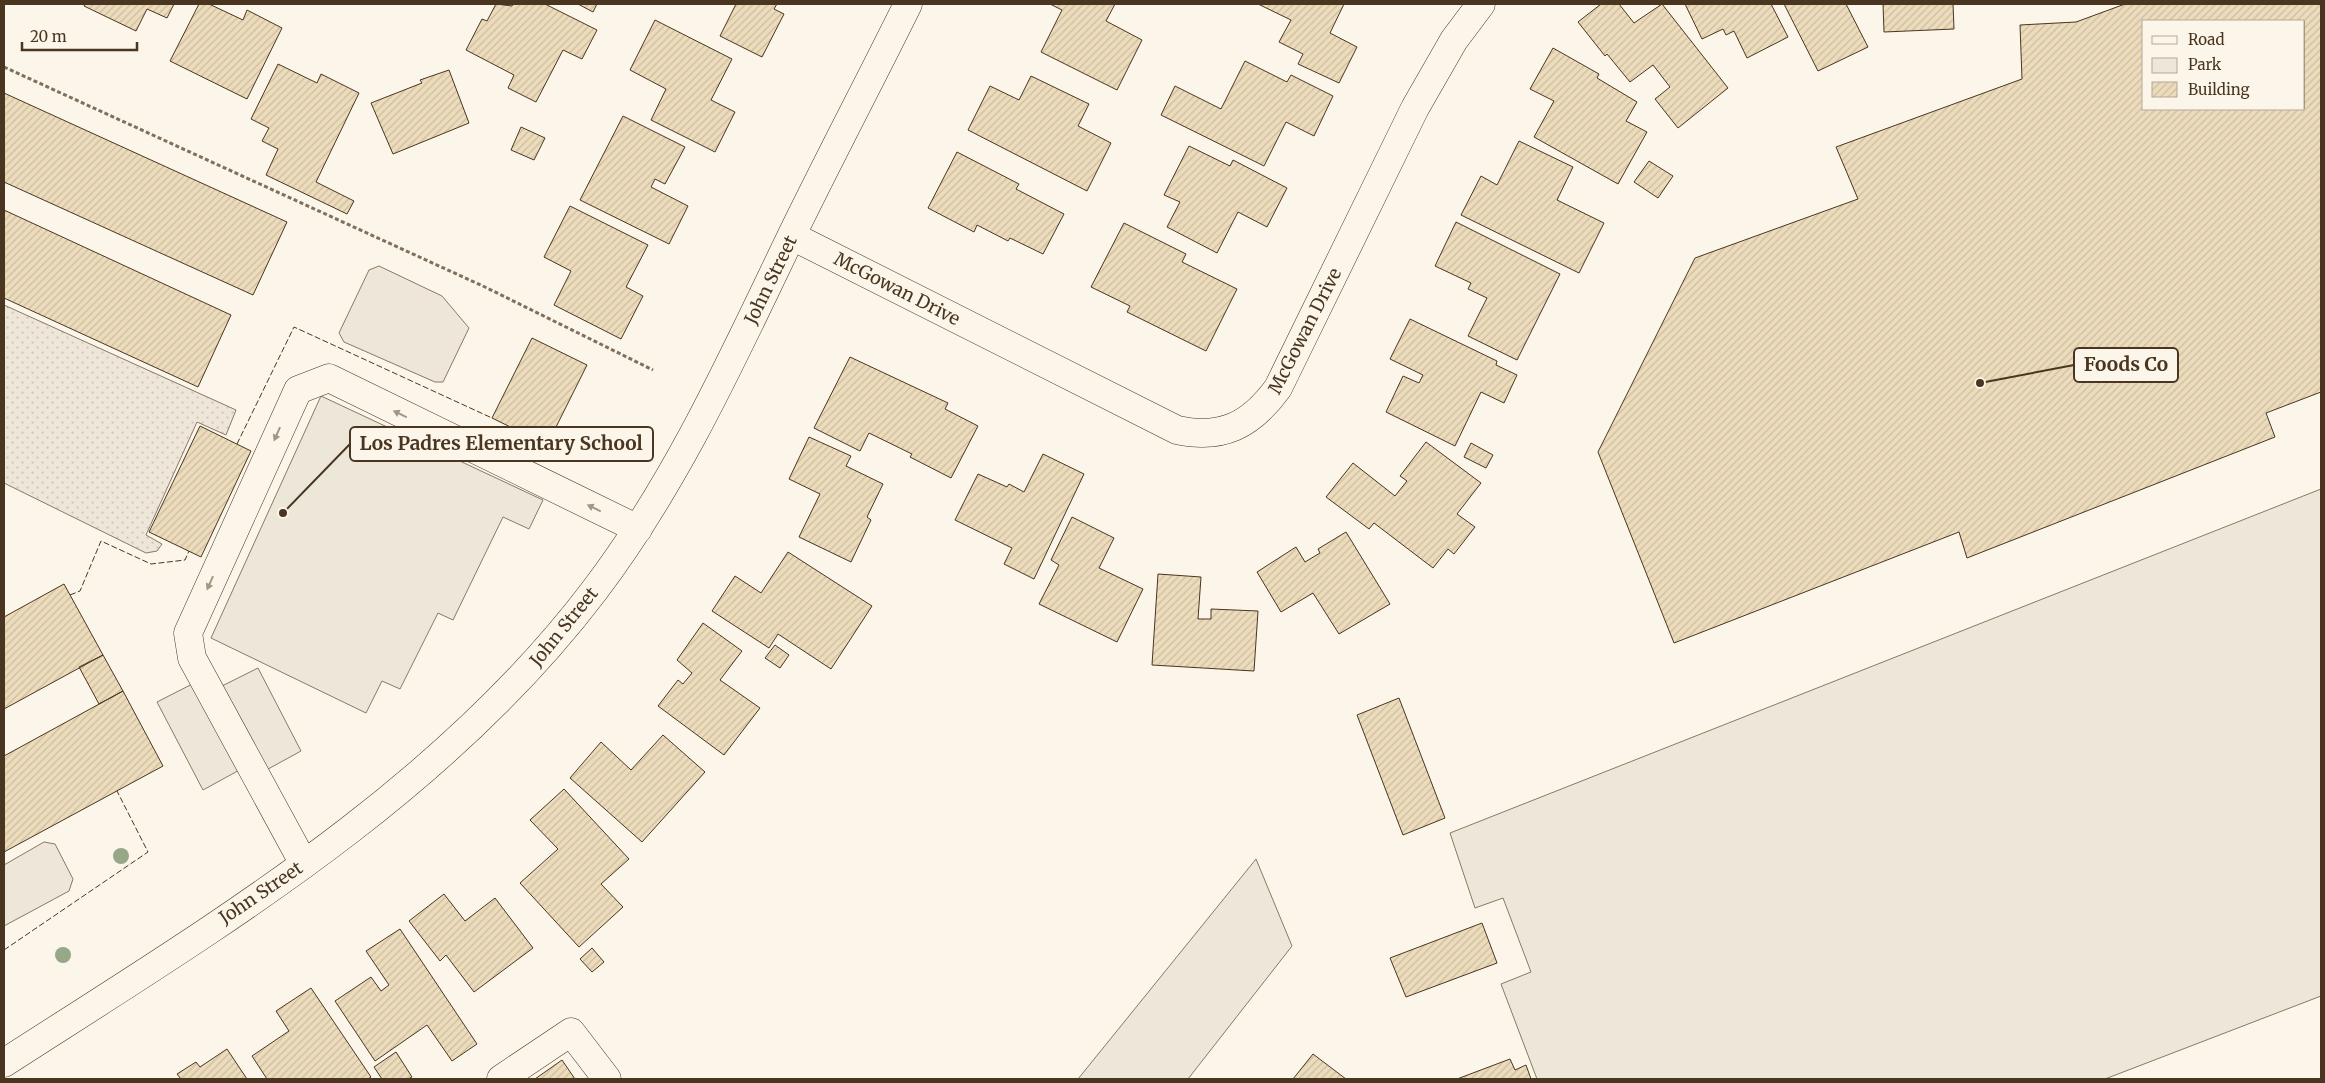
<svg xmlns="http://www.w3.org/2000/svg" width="2325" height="1083" font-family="Merriweather,serif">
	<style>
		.grass { fill: url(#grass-dots); stroke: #887966 }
		.green { fill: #ede6d9; stroke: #887966 }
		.parking { fill: #ede7d9; stroke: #887966 }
		.building { fill: url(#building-hatch); stroke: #4a3520; fill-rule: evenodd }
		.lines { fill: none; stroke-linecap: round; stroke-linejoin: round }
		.minor-casing { stroke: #4a3520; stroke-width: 29 }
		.major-casing { stroke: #4a3520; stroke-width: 29 }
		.path { stroke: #7f6f5c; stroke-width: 3; stroke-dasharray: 4 2.5; stroke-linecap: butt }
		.minor { stroke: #fbf6e9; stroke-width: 28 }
		.major { stroke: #fbf6e9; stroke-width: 28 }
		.fence { stroke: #4a3520; stroke-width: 1; stroke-dasharray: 6 2.5; stroke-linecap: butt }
		.tree { fill: #96a887 }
		.oneway { fill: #a29684 }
		.labels { text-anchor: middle; stroke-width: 4; stroke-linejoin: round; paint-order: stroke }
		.street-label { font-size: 18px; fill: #4a3520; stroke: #fbf6e9 }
		.leader { fill: none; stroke: #4a3520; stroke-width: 2 }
		.callout-dot { fill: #4a3520; stroke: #fbf6e9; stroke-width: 2 }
		.callout { fill: #fbf6e9; stroke: #4a3520; stroke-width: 2 }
		.callout-label { font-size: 19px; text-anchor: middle; font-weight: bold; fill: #4a3520 }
	</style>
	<defs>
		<pattern id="grass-dots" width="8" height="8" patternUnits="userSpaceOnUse" patternTransform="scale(1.25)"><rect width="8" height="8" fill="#ede6d9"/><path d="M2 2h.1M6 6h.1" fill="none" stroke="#cdc6ba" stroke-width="1.8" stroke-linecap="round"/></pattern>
		<pattern id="building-hatch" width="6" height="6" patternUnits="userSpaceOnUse" patternTransform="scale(1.25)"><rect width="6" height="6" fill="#ecdcbc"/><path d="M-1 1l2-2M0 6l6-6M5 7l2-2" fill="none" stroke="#ccbda1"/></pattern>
	</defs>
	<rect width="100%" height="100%" fill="#fbf6e9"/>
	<!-- grass -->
	<path class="grass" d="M4 305 236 410 226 435 197 422 146 535 162 544 157 551 146 553 4 483Z"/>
	<!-- green -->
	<path class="green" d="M379 266 442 296 469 328 443 382H435L344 342 339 333 369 270Z
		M44 842 55 844 73 879 69 891 4 926V865Z"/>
	<!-- parking -->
	<path class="parking" d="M321 396 543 500 529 529 503 517 453 620 438 613 400 689 382 681 366 713 211 638Z
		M2321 489V996L2105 1079H1537L1501 984 1531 972 1503 898 1475 908 1450 833Z
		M258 668 301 751 259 774 254 762 203 790 157 702 208 676 216 689Z
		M1256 859 1292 946 1188 1079H1078Z"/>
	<!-- building -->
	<path class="building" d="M85 4H174L167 18 147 9 136 31 84 6Z
		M199 4H209L243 20 247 10 282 28 247 99 170 61Z
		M496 4 512 6 513 4H545L597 30 582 59 563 50 536 102 508 88 514 75 466 50 482 19 487 21Z
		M578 4H597L593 12Z
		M736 4H777L774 9 784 14 762 57 720 36Z
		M1050 4H1115L1106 21 1142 40 1117 90 1041 52 1062 10Z
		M1258 4H1344L1330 33 1357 47 1339 83 1298 64 1303 54 1279 42 1291 20Z
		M1601 4H1619L1634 23 1662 4 1728 88 1678 128 1655 99 1670 87 1653 65 1630 82 1607 54 1605 56 1578 22Z
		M1685 4H1771L1788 37 1747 58 1734 31 1726 35 1723 29 1702 39Z
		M1784 4H1846L1868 47 1818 71Z
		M1883 4H1953L1954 29 1884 32Z
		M2125 4H2321V392L2266 413 2275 437 1967 558 1959 532 1674 643 1598 452 1695 258 1858 199 1836 147 2022 79 2020 25 2076 22ZM2144 21H2304V109H2144Z
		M655 20 732 59 711 100 735 112 715 152 651 120 666 89 630 70Z
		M1553 48 1599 74 1597 78 1637 102 1626 121 1647 132 1618 184 1534 137 1554 101 1530 89Z
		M1245 61 1287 82 1291 75 1333 96 1314 136 1286 122 1264 166 1161 115 1175 86 1221 109Z
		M278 64 317 83 321 74 359 93 316 182 354 201 347 214 266 175 278 149 262 141 269 128 251 119Z
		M449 70 469 123 393 154 371 103 422 83 420 80Z
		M1031 76 1089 104 1078 126 1111 143 1087 191 968 130 990 86 1019 100Z
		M4 93 287 222 253 295 4 182Z
		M623 116 685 147 665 184 655 179 651 187 688 206 669 244 580 200Z
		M521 127 545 138 534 160 511 150Z
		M1519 141 1573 167 1557 200 1604 223 1579 273 1461 215 1481 176 1497 185Z
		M1189 146 1230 166 1233 160 1287 188 1267 227 1238 212 1217 253 1167 227 1180 202 1164 195Z
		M957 152 1019 184 1016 189 1064 214 1043 254 1010 238 1008 241 977 225 974 232 928 208Z
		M1649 161 1673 176 1658 198 1634 182Z
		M570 206 648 245 626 287 643 296 621 339 554 305 571 271 544 257Z
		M4 210 231 315 198 387 4 298Z
		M1456 222 1560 274 1517 360 1468 336 1487 298 1468 289 1471 283 1435 266Z
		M1124 223 1186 254 1182 262 1237 289 1206 351 1127 312 1130 306 1091 287Z
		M1410 319 1497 361 1496 365 1517 375 1504 403 1481 392 1455 446 1386 412 1403 376 1419 383 1423 375 1390 359Z
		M532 338 587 365 547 445 492 418Z
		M850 357 948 403 945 409 978 426 951 478 910 457 912 454 869 433 860 451 814 428Z
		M200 426 251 451 201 557 149 532Z
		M809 437 851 456 846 466 883 484 867 517 871 520 851 562 799 537 820 494 789 479Z
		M1426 442 1481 483 1457 514 1475 527 1454 554 1448 549 1433 568 1374 523 1369 529 1326 497 1353 463 1395 496 1407 481 1400 476Z
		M1471 443 1493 455 1486 468 1464 457Z
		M1043 454 1084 474 1034 579 1004 564 1012 548 955 520 978 474 1007 487 1009 484 1024 492Z
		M1072 517 1114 538 1099 568 1143 589 1117 642 1039 604 1059 565 1051 560Z
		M1346 532 1390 604 1339 634 1313 593 1281 612 1257 572 1296 547 1305 562 1320 553 1318 549Z
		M788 552 872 606 831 669 778 634 769 648 712 611 735 576 761 593Z
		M1158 574 1201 577 1198 619H1211V609L1258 611 1254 671 1152 665Z
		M64 584 103 655 4 709V617Z
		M703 623 742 651 720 680 760 708 724 755 658 706 678 680 683 684 692 673 677 660Z
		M775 645 789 655 780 668 765 658Z
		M103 655 123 691 99 704 79 667Z
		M123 691 163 766 4 852V756Z
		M1399 698 1445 818 1403 835 1357 715Z
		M663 735 705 772 642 842 570 778 601 742 631 770Z
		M564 789 629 859 601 884 623 907 579 947 520 883 558 849 530 820Z
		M444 894 465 921 495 898 533 948 474 992 446 955 440 961 409 921Z
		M1482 923 1497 963 1406 997 1390 958Z
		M400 929 477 1044 452 1061 427 1025 375 1061 335 1001 371 977 381 991 389 985 366 951Z
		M592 948 604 962 592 972 580 959Z
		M311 988 371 1077 368 1079H267L252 1056 289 1031 276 1011Z
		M227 1049 247 1079H181L177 1074 196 1062 200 1067Z
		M396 1052 412 1077 408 1079H382L374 1067Z
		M1313 1054 1342 1076 1346 1079H1293Z
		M1510 1059 1515 1070 1526 1065 1531 1079H1457Z
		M562 1060 575 1079H535Z"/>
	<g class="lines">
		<defs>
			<path id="minor" d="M792 236 1177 430C1222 440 1251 425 1278 388L1415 108 1454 40 1481 4
				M304 864 192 658 188 633 298 390 329 378 638 529
				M501 1079 571 1032 607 1079"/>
			<path id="major" d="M4 1063C215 927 440 794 594 591 674 486 729 366 786 247 825 166 868 85 908 4"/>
		</defs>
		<!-- minor casing -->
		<use href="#minor" class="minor-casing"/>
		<!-- major casing -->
		<use href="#major" class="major-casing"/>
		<!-- path -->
		<path class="path" d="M4 67 485 287 653 370"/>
		<!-- minor -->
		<use href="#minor" class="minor"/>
		<!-- major -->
		<use href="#major" class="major"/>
		<!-- fence -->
		<path class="fence" d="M237 444 294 327 492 418
			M70 595 80 591 101 541 151 564 185 560 189 551
			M4 950 148 852 117 791"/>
	</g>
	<!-- trees -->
	<g class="tree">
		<circle cx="121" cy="856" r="8"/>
		<circle cx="63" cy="955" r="8"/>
	</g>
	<!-- one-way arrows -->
	<defs><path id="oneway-solid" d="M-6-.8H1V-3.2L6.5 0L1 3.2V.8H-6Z" transform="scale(1.25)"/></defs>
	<g class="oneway">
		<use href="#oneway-solid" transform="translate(400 414) rotate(-154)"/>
		<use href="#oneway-solid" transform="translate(277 434) rotate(114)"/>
		<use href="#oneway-solid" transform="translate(594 508) rotate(-154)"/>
		<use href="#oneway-solid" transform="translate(210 583) rotate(114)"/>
	</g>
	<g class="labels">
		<!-- street labels -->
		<g class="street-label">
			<text transform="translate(771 280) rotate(-64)" y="6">John Street</text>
			<text transform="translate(897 289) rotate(27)" y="6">McGowan Drive</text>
			<text transform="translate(1305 331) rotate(-63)" y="6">McGowan Drive</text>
			<text transform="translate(564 627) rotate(-51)" y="6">John Street</text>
			<text transform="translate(261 893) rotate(-34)" y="6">John Street</text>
		</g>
	</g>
	<!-- callouts -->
	<path class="leader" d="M1980 383L2074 365M283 513L350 444"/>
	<g class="callout-dot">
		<circle cx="1980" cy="383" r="5"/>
		<circle cx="283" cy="513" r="5"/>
	</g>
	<g class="callout">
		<rect x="2074" y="348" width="104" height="34" rx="5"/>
		<rect x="350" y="427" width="303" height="34" rx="5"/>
	</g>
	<g class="callout-label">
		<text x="2126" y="371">Foods Co</text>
		<text x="501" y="450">Los Padres Elementary School</text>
	</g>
	<!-- border -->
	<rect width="2325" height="1083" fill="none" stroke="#4a3520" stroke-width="10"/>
	<!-- legend -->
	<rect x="2142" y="20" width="162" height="90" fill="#fbf6e9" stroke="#b4a999"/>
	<rect x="2152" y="36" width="25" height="8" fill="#fbf6e9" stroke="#b4a999"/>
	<text x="2188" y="45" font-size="15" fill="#4a3520">Road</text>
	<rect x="2152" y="58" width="25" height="15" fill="#ede6d9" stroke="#b4a999"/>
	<text x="2188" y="70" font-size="15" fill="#4a3520">Park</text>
	<rect x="2152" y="82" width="25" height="15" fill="url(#building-hatch)" stroke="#b4a999"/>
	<text x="2188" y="95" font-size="15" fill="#4a3520">Building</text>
	<!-- scale -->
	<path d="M22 42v8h115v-8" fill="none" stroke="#4a3520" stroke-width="2.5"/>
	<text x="30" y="42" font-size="15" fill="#4a3520" stroke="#fbf6e9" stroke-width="4" paint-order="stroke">20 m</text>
</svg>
